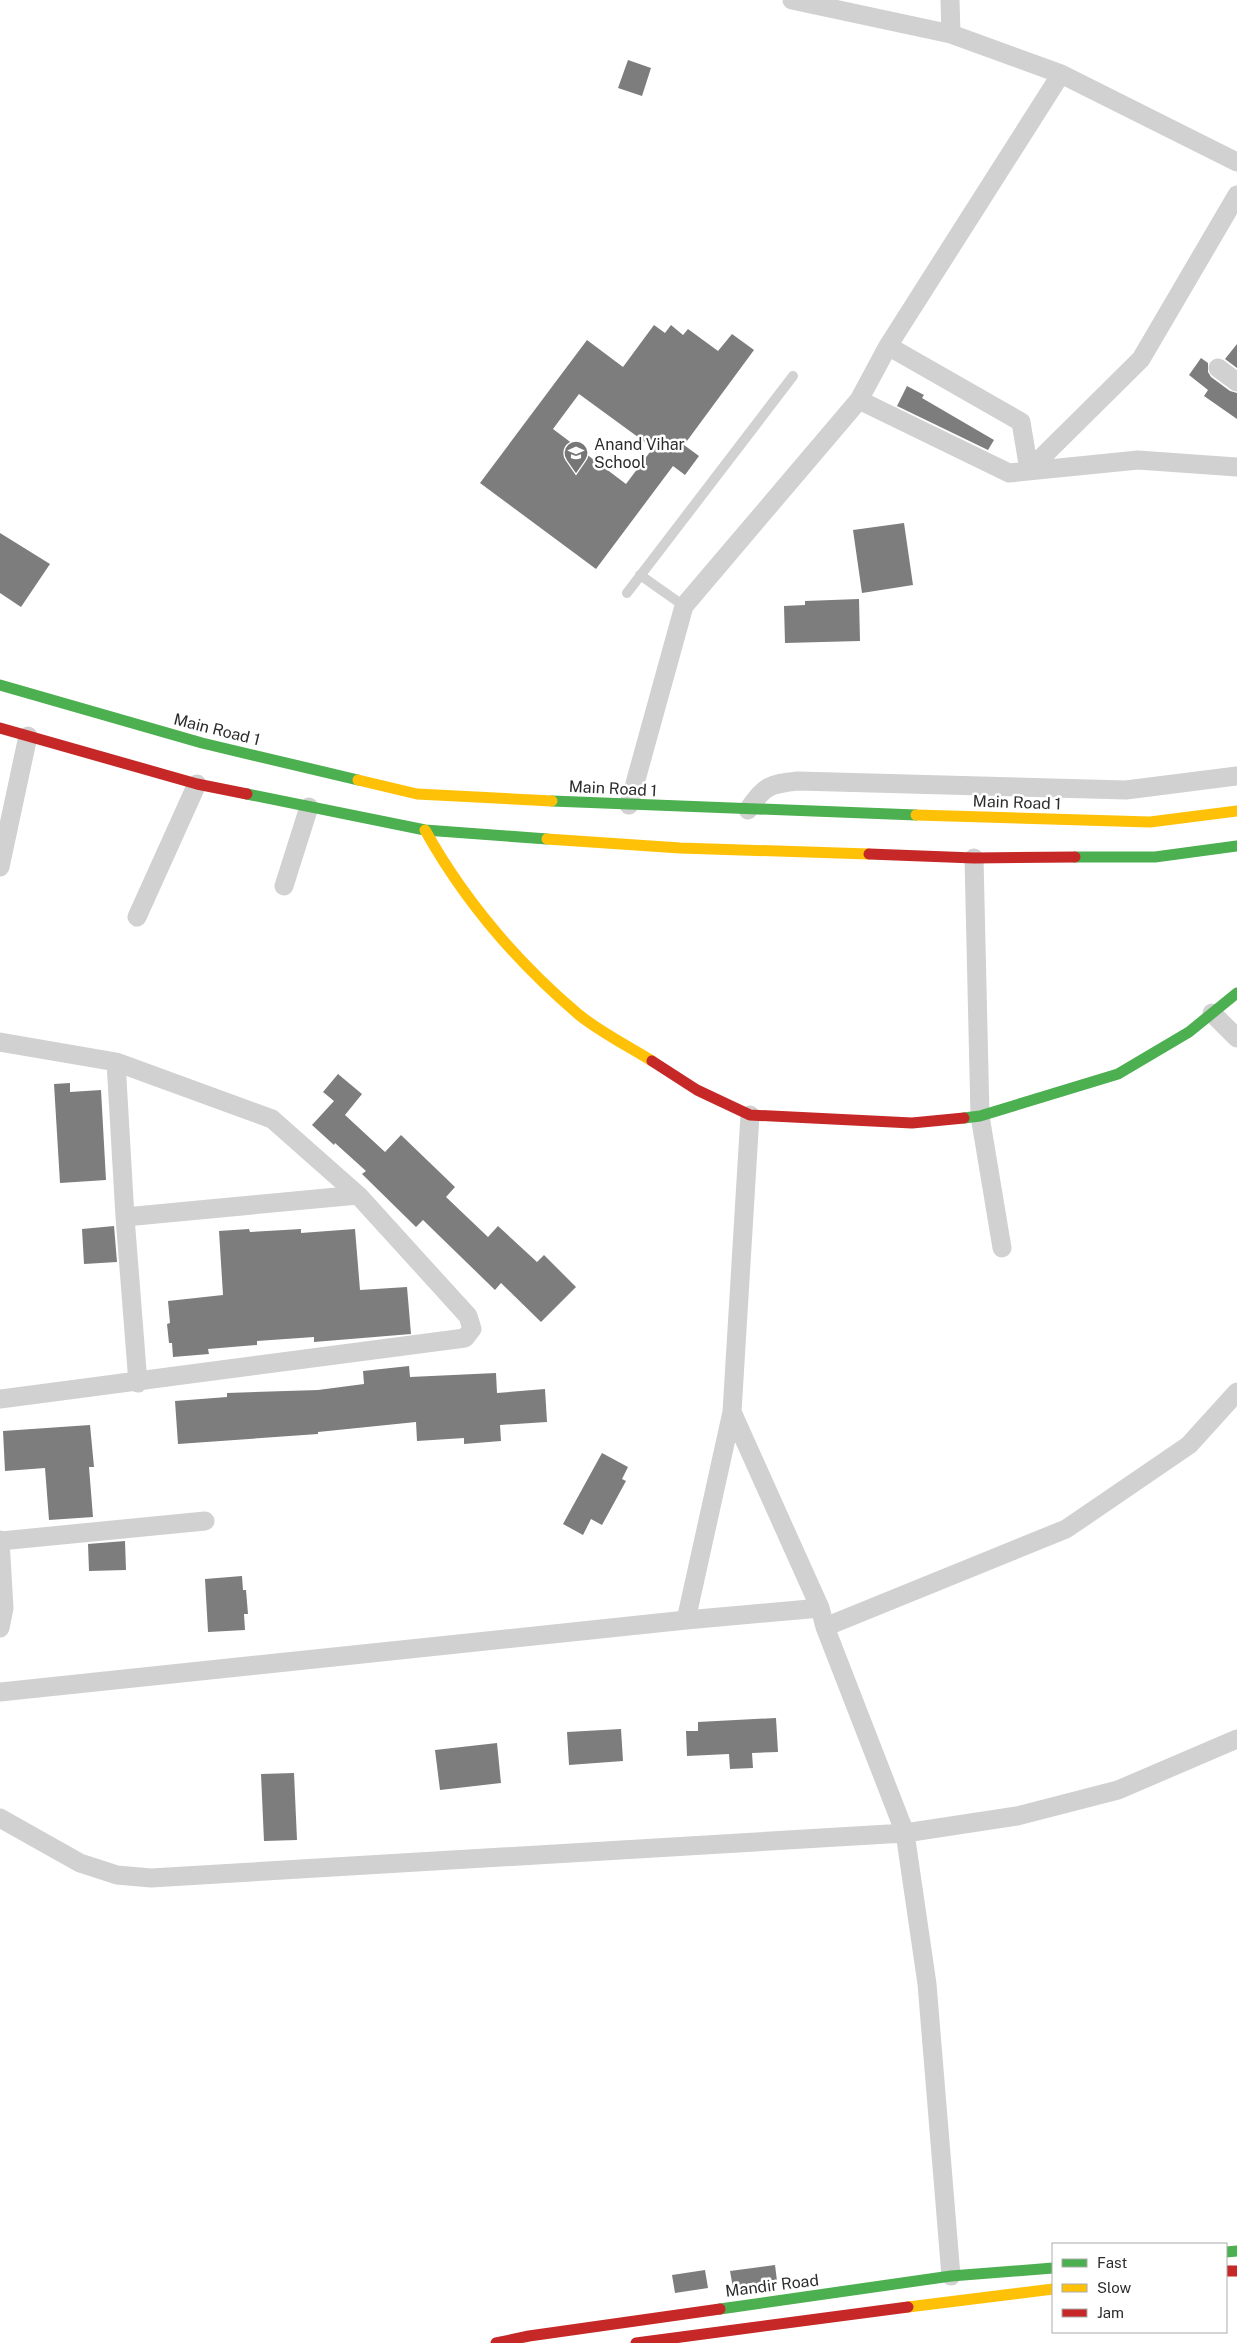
<svg xmlns="http://www.w3.org/2000/svg" width="1237" height="2343" font-family="'Public Sans',sans-serif">
	<style>
		.building { fill: #7d7d7d; fill-rule: evenodd }
		.lines { fill: none; stroke-linecap: round; stroke-linejoin: round }
		.lane { stroke: #d1d1d1; stroke-width: 10 }
		.street { stroke: #d1d1d1; stroke-width: 19 }
		.fast { stroke: #4caf50; stroke-width: 11 }
		.slow { stroke: #ffc107; stroke-width: 11 }
		.jam { stroke: #c62828; stroke-width: 11 }
		.labels { text-anchor: middle; stroke-width: 5; stroke-linejoin: round; paint-order: stroke }
		.poi-label { font-size: 16px; fill: #2c2c2c; stroke: #fff; text-anchor: start }
		.street-label { font-size: 16px; fill: #2c2c2c; stroke: #fff }
	</style>
	<rect width="100%" height="100%" fill="#fff"/>
	<!-- building -->
	<path class="building" d="M628 60 651 68 642 96 618 88Z
		M654 325 665 333 671 325 683 335 688 329 718 351 732 334 754 350 684 445 699 456 685 475 673 466 596 569 480 483 587 340 623 367ZM579 394 653 448 626 484 553 429Z
		M1237 344V368L1225 359Z
		M1201 358 1208 363V372L1211 377 1230 391 1237 393V419L1204 396 1208 390 1189 375Z
		M907 386 924 395 922 398 994 440 988 450 897 406Z
		M904 523 913 585 862 593 853 530Z
		M0 533 50 564 21 607 0 593Z
		M859 599 860 641 785 643 784 606 805 605V601Z
		M338 1074 362 1094 345 1115 385 1152 401 1135 455 1187 446 1197 488 1237 498 1226 537 1262 544 1255 576 1287 541 1322 501 1283 495 1290 423 1220 416 1227 362 1174 366 1171 335 1143 334 1145 312 1125 334 1101 323 1092Z
		M70 1083V1092L101 1090 106 1180 60 1183 54 1084Z
		M114 1226 117 1262 84 1264 82 1229Z
		M249 1229 250 1232 301 1229V1233L355 1229 360 1290 407 1287 411 1334 314 1342V1337L257 1341V1345L208 1349 209 1354 173 1357 172 1343H169L167 1324 170 1323 168 1301 223 1295 219 1231Z
		M409 1366 410 1377 496 1373 497 1393 545 1389 547 1422 500 1425 501 1441 464 1444V1438L417 1441 416 1422 318 1432V1434L178 1444 175 1401 227 1397V1393L318 1390 364 1384 363 1371Z
		M90 1425 94 1467H89L93 1517 49 1520 45 1468 5 1471 3 1431Z
		M602 1453 628 1467 622 1479 626 1481 602 1525 591 1519 583 1535 563 1524Z
		M125 1541 126 1570 89 1571 88 1544Z
		M242 1576 243 1590H246L248 1614H244L245 1630 208 1632 205 1579Z
		M776 1718 778 1752 752 1753 753 1768 730 1769 729 1754 687 1756 686 1731H698V1722Z
		M621 1729 623 1761 569 1765 567 1732Z
		M497 1743 501 1783 440 1790 435 1750Z
		M294 1773 297 1840 264 1841 261 1774Z
		M775 2265 777 2281 733 2288 730 2271Z
		M705 2270 708 2288 675 2293 672 2275Z"/>
	<g class="lines">
		<!-- lane -->
		<path class="lane" d="M640 575 684 606
			M627 593 793 376"/>
		<!-- street -->
		<path class="street" d="M792 0 951 34 1061 74 1237 162
			M950 0 951 34
			M888 346 1021 422 1029 470 1141 359 1237 195
			M1218 368 1237 382
			M859 400 1009 473 1138 460 1237 467
			M629 805 684 606 859 400 888 346 1061 74
			M748 810C764 786 769 784 798 781L1126 790 1237 776
			M974 858 980 1116 1002 1248
			M0 867 28 736
			M284 886 309 807
			M137 917 197 784
			M1212 1013 1237 1038
			M0 1042 116 1062 272 1119 358 1195 468 1316 472 1329 465 1338 0 1399
			M116 1062 125 1217 138 1383
			M125 1217 358 1195
			M732 1412 820 1608 825 1627 905 1833 927 1984 951 2276
			M0 1540 4 1608 0 1628
			M0 1541 205 1521
			M686 1620 732 1412 750 1115
			M825 1627 1066 1529 1189 1445 1237 1392
			M0 1692 686 1620 820 1608
			M0 1818 80 1863 117 1875 151 1878 905 1833 1017 1816 1118 1790 1237 1739"/>
		<!-- fast -->
		<path class="fast" d="M0 685 202 743 358 780
			M247 794 425 830 547 839
			M552 801 916 815
			M1075 857H1155L1237 846
			M964 1118 980 1116 1118 1074 1189 1032 1237 993
			M1226 2252 1237 2251
			M720 2309 951 2276 1053 2268"/>
		<!-- slow -->
		<path class="slow" d="M358 780 417 794 552 801
			M916 815 1150 822 1237 811
			M425 830C464 900 517 962 578 1014 600 1032 628 1046 652 1061
			M547 839 680 848 869 854
			M908 2307 1053 2289"/>
		<!-- jam -->
		<path class="jam" d="M0 728 197 784 247 794
			M869 854 974 858 1075 857
			M652 1061 697 1090 750 1115 912 1123 964 1118
			M1226 2271H1237
			M496 2343 529 2336 720 2309
			M636 2343 908 2307"/>
	</g>
	<!-- icons -->
	<defs>
		<symbol id="school-pin" viewBox="-11 -11 22 30"><path d="M0 17L-7.5 6A9.5 9.5 0 1 1 7.5 6Z" fill="#767676" stroke="#fff"/><path d="M0-5L7-2L0 1L-7-2ZM-4 1L0 2.5L4 1V4Q0 6-4 4Z" fill="#fff"/></symbol>
	</defs>
	<g fill-rule="evenodd">
		<use href="#school-pin" x="562" y="439" width="28" height="38"/>
	</g>
	<g class="labels">
		<!-- poi labels -->
		<g class="poi-label">
			<text x="594" y="450">Anand Vihar<tspan x="594" dy="18">School</tspan></text>
		</g>
		<!-- street labels -->
		<g class="street-label">
			<text transform="translate(217 729) rotate(14)" y="6">Main Road 1</text>
			<text transform="translate(613 788) rotate(3)" y="6">Main Road 1</text>
			<text transform="translate(1017 802) rotate(2)" y="6">Main Road 1</text>
			<text transform="translate(772 2285) rotate(-7)" y="6">Mandir Road</text>
		</g>
	</g>
	<!-- legend -->
	<rect x="1052" y="2243" width="175" height="90" fill="#ffffff" stroke="#ababab"/>
	<rect x="1062" y="2259" width="25" height="8" fill="#4caf50" stroke="#ababab"/>
	<text x="1097" y="2268" font-size="15" fill="#2c2c2c">Fast</text>
	<rect x="1062" y="2284" width="25" height="8" fill="#ffc107" stroke="#ababab"/>
	<text x="1097" y="2293" font-size="15" fill="#2c2c2c">Slow</text>
	<rect x="1062" y="2309" width="25" height="8" fill="#c62828" stroke="#ababab"/>
	<text x="1097" y="2318" font-size="15" fill="#2c2c2c">Jam</text>
</svg>
